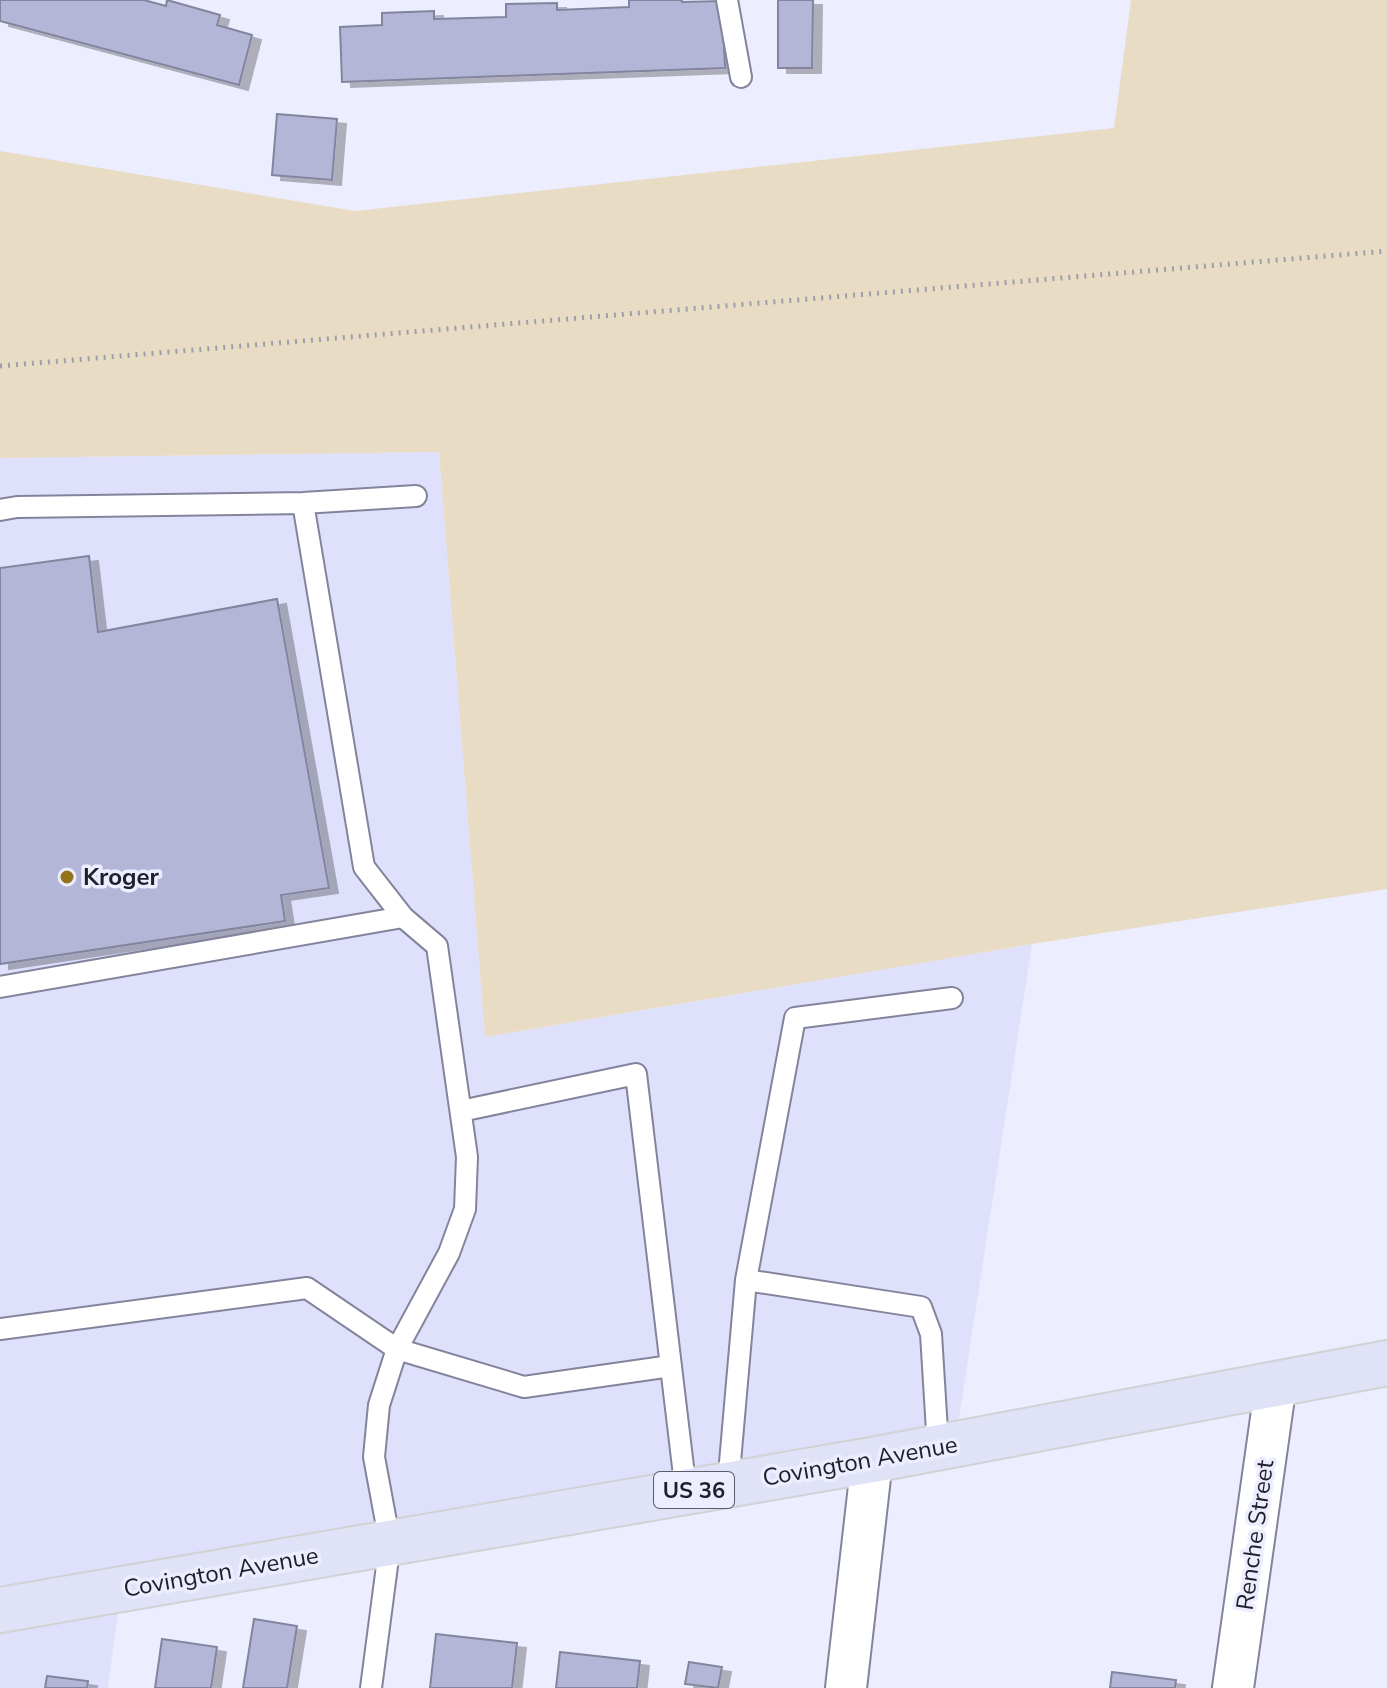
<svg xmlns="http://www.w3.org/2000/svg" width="1387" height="1688" font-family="'Nunito Sans',sans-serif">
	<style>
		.built { fill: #dfe1fc }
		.green { fill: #e9dcc5 }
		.building { fill: #b4b6d8; stroke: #83849d; stroke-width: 2; filter: url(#shadow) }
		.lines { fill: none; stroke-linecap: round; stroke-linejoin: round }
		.service-casing { stroke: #83849c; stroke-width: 24 }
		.minor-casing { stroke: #83849c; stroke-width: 44 }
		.primary-casing { stroke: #d2d2d4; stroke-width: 48 }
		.path { stroke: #9d9eac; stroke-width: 5; stroke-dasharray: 2 6; stroke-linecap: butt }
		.service { stroke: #fff; stroke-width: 20 }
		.minor { stroke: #fff; stroke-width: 40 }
		.primary { stroke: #e0e2f8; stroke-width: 44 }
		.poi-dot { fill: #97721c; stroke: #ecedfe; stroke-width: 3 }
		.labels { text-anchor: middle; stroke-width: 7; stroke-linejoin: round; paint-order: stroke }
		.shield { fill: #ecedfe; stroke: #5c5d68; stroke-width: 2 }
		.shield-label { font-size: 22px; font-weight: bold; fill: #1e1f28 }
		.poi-label { font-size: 24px; font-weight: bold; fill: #1e1f28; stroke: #ecedfe; text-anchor: start }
		.street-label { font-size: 24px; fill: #1e1f28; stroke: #ecedfe }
	</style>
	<defs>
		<filter id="shadow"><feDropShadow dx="9" dy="5" stdDeviation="0" flood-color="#0004"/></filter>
	</defs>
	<rect width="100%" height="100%" fill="#ecedfe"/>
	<!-- built -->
	<path class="built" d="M439 452 485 1037 1032 944 955 1444 121 1589 108 1688H0V458Z"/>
	<!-- green -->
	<path class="green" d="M1131 0H1387V889L1032 944 485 1037 439 452 0 458V151L355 211 1114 128Z"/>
	<!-- building -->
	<path class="building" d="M0 0H144L166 6 167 0 220 15 217 25 252 35 239 85 0 21Z
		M629 0H682V2L722 1 725 68 342 82 340 27 382 25V13L434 11V19L506 17V4L557 3V10L629 7Z
		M778 0H813L812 68H778Z
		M277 114 337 119 332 180 272 175Z
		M89 556 98 632 277 599 329 888 281 895 285 921 0 964V568Z
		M254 1619 297 1626 287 1688H243Z
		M436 1634 517 1643 512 1688H430Z
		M162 1639 217 1647 211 1688H155Z
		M560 1652 640 1661 637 1688H556Z
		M689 1662 722 1667 718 1688 685 1684Z
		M1112 1672 1176 1680 1175 1688H1110Z
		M47 1676 88 1681 87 1688H45Z"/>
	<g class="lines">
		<defs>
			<path id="service" d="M727 0 741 77
				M303 503 364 867 403 917 437 946 467 1157 465 1209 449 1253 397 1349 379 1405 374 1457 390 1543 371 1688
				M0 510 17 507 303 503 416 496
				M0 987 403 917
				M461 1111 636 1074 686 1492
				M746 1280 921 1307 931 1334 938 1447
				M0 1329 307 1288 397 1349 524 1387 671 1366
				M728 1485 746 1280 795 1018 952 998"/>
			<path id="minor" d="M846 1688 872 1460
				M1233 1688 1276 1383"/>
			<path id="primary" d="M0 1610 872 1460 1387 1363"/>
		</defs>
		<!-- service casing -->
		<use href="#service" class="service-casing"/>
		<!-- minor casing -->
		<use href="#minor" class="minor-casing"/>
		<!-- primary casing -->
		<use href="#primary" class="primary-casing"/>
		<!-- path -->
		<path class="path" d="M0 366 1387 251"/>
		<!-- service -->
		<use href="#service" class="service"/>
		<!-- minor -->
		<use href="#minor" class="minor"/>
		<!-- primary -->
		<use href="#primary" class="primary"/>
	</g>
	<!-- markers -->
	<circle class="poi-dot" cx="67" cy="877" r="8"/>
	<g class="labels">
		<!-- shield labels -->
		<rect class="shield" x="654" y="1472" width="80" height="36" rx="6"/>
		<g class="shield-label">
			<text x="694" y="1498">US 36</text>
		</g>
		<!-- poi labels -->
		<g class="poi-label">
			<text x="83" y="885">Kroger</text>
		</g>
		<!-- street labels -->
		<g class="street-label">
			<text transform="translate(860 1461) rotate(-10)" y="8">Covington Avenue</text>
			<text transform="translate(1255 1535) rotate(-82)" y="8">Renche Street</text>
			<text transform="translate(221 1572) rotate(-10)" y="8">Covington Avenue</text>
		</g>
	</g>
</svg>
